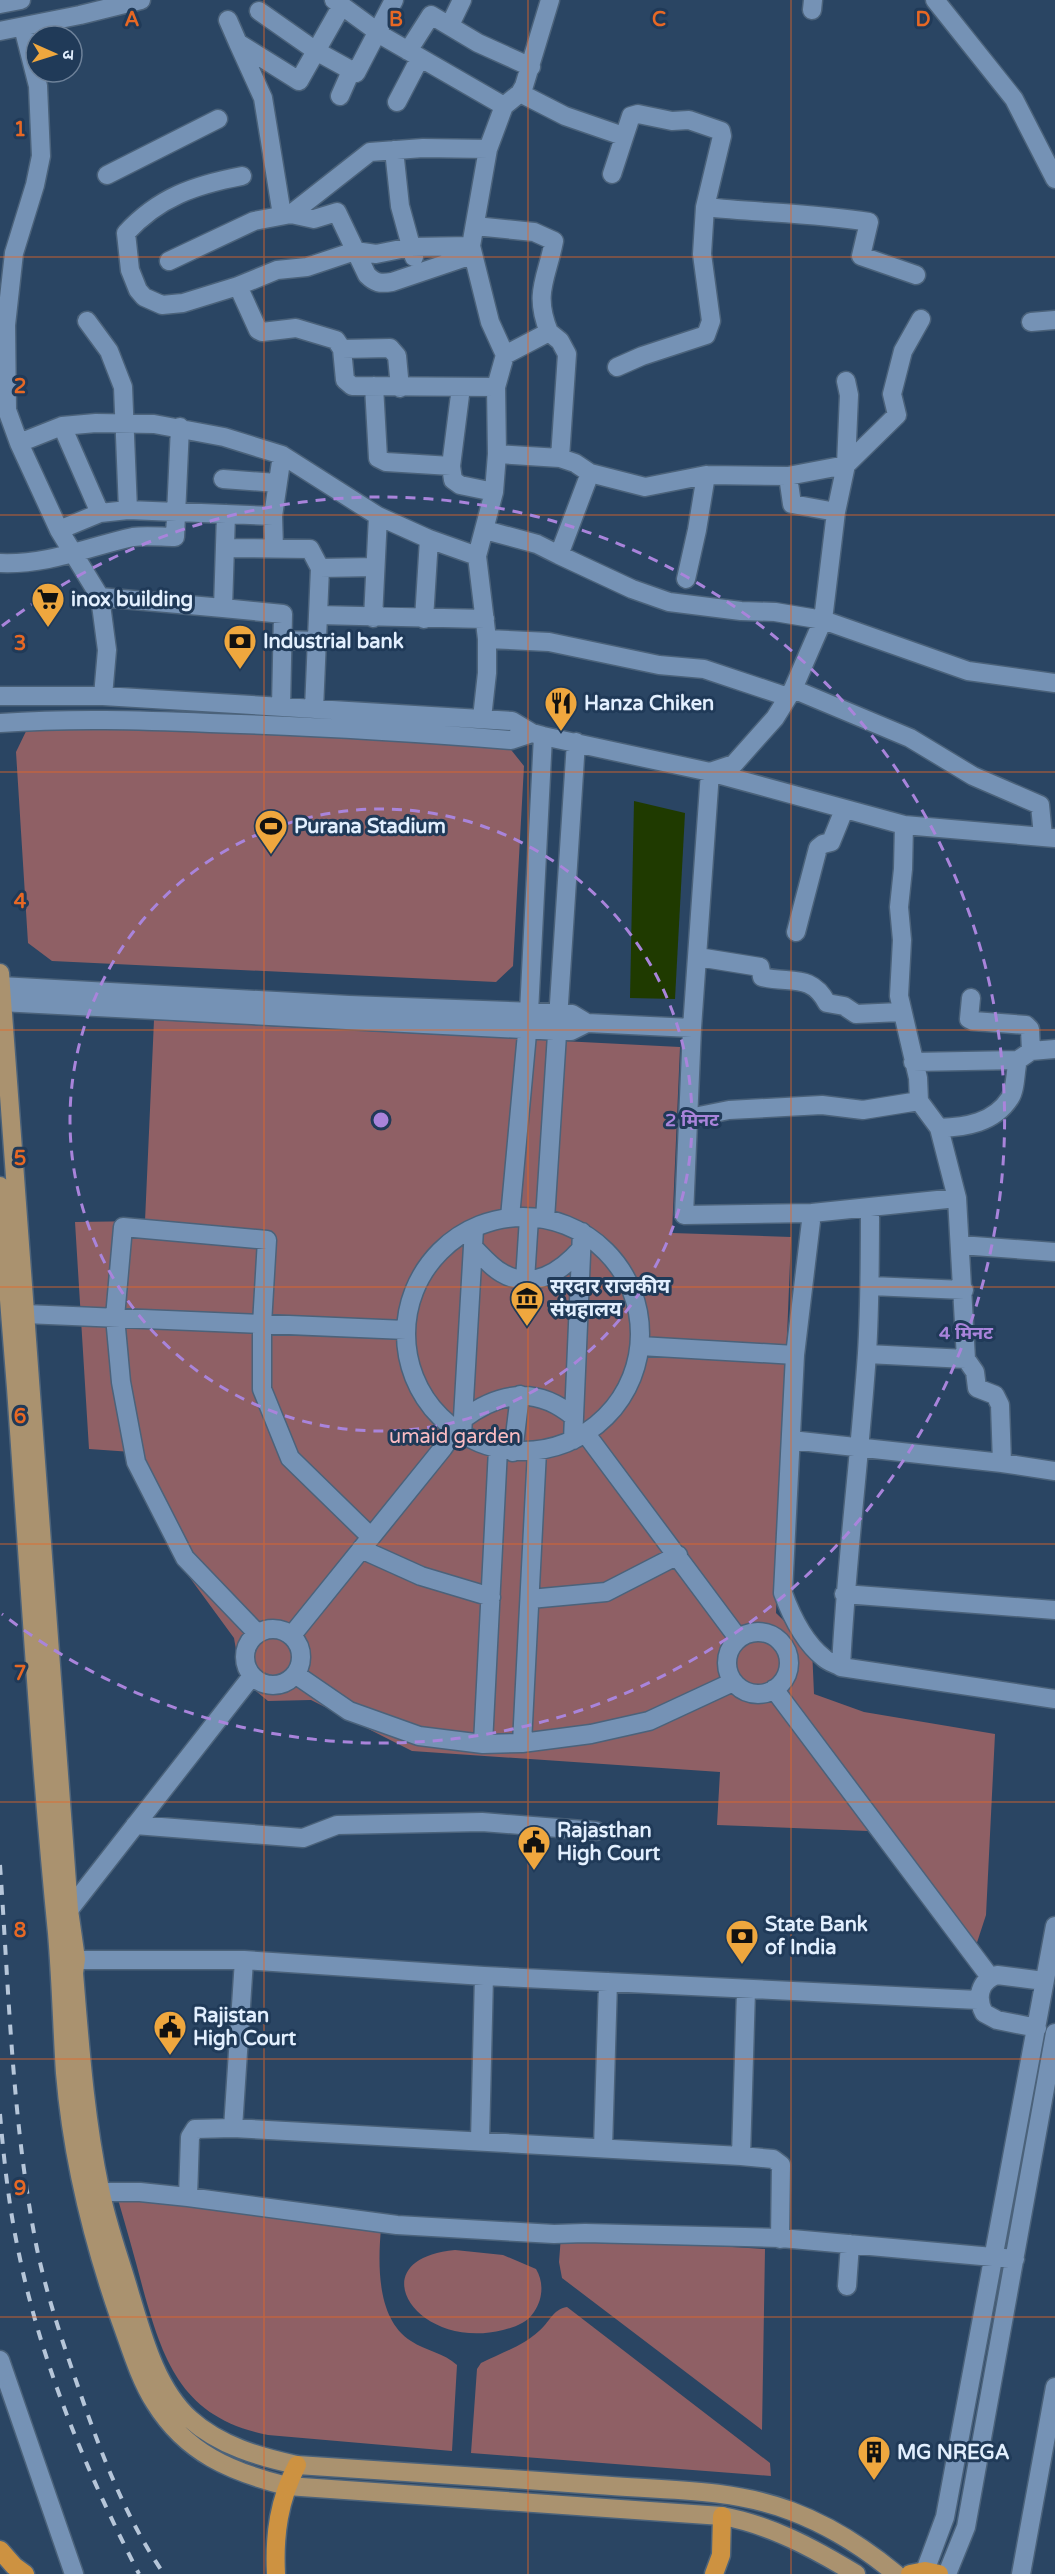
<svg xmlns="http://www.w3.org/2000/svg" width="1055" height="2574" font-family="'Varela Round','Noto Sans Devanagari',sans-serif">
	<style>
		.green { fill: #8f6065 }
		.water { fill: #1f3a00 }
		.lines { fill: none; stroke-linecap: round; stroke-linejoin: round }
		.minor-casing { stroke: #4b627a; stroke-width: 21 }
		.major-casing { stroke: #4b627a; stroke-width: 21 }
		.highway-casing { stroke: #4b627a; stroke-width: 21 }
		.minor { stroke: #7592b5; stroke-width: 18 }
		.major { stroke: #aa926f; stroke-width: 18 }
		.highway { stroke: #cd9241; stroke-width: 18 }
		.rail { stroke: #b6c6d9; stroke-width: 4; stroke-dasharray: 10 10; stroke-linecap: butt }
		.grid { fill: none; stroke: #e76824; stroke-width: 1.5; stroke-opacity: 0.55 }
		.ring { fill: none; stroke: #a984db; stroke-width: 3; stroke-dasharray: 10 8 }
		.labels { text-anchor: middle; stroke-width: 6; stroke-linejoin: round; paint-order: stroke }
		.poi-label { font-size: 20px; font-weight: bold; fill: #e2effe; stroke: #203a58; text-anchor: start }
		.park-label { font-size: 20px; fill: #fabcc2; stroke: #203a58 }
		.grid-label { font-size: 20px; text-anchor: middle; font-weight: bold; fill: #e76824; stroke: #203a58; stroke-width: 6; stroke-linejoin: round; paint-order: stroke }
		.centre { fill: #a984db; stroke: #203a58; stroke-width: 3 }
		.ring-label { font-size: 18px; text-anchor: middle; font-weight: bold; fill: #a984db; stroke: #203a58; stroke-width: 6; stroke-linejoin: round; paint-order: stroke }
	</style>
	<rect width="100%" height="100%" fill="#2a4563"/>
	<!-- green -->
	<path class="green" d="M30 723 247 732 508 746 524 766 513 966 496 982 52 961 28 943 16 752Z
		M154 1020 680 1047 672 1233 791 1237 776 1613 812 1648 814 1694 864 1712 995 1734 986 1915 970 1964 868 1831 717 1825 720 1772 412 1751 311 1700 268 1701 241 1679 234 1638 171 1552 132 1452 89 1449 75 1222 145 1221Z
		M117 2196 381 2228C378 2263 376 2319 411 2341 426 2351 444 2353 457 2365L452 2451 268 2435C183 2418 164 2364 143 2289 135 2258 126 2227 117 2196Z
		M561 2236 765 2249 762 2430 562 2278 559 2262Z
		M455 2250 503 2255 536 2269C544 2282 543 2299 534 2312 527 2323 515 2327 503 2330 416 2352 357 2259 455 2250Z
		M567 2307 770 2463 771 2476 471 2453 477 2369 481 2363C501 2353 523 2346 539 2331 549 2323 553 2309 567 2307Z"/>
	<!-- water -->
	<path class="water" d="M634 801 685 813 675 999 630 998Z"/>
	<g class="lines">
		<defs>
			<path id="minor" d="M334 0 386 38 504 106
				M935 0 1014 99 1055 179
				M0 4 21 0
				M812 10 813 0
				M259 11 316 51 356 73 394 0
				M228 20 238 43 299 81 341 7
				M450 25 462 0
				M23 27 38 86 41 156 35 185 14 253 6 325 7 410 19 443 59 530 100 597 107 650 103 696
				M0 31 80 15 141 0
				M238 43 263 98 282 215
				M408 51 431 15 478 43 531 67
				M520 93 565 116 623 136
				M340 96 351 71
				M397 102 420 58
				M394 150 400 206 414 257
				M612 174 631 116 638 114 672 121 689 120 721 131 722 136 705 207 702 254 711 321 706 335 642 356 617 367
				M107 175 218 119
				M242 176C195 185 159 197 126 233L130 270 138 290 144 297 162 305 183 303 238 286 277 270 307 267 355 251 376 254 411 247 471 246
				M705 207C760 213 814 213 869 222L861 256 916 275
				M291 214 370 152 423 148 488 149
				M475 226 534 232 554 241C547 278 533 293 549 332
				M169 261 254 221 291 214 314 219 337 212 367 275C375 283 380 284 392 282L472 255
				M238 286 258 330 262 332 296 328 336 340 342 349 345 380 352 386 496 387
				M921 319 903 351 892 394 897 415 846 465 836 512 823 620 793 689 775 718 734 764 710 772 692 1028 684 1215 812 1213 795 1355 783 1593C791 1615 805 1643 824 1658 828 1662 836 1664 841 1667L1055 1699
				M87 321 109 351 123 387 128 510
				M1031 322 1055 320
				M342 349 390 348 397 356 400 388
				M505 355 549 332 560 341 567 354 560 458
				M374 386 378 458 386 462 451 466
				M461 387 451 466 453 480 460 485 494 492
				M62 426 100 513
				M19 443 62 426 96 423 154 424 224 437 282 455 378 516 429 539 477 556
				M497 454 560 458 575 463 590 473 645 487 706 475 788 476 846 465 849 395 846 381
				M788 476 792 504 836 512
				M223 479 277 483
				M226 514 223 608 283 614 281 707
				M59 530 100 513 128 510 273 516
				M485 530 537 544 559 555 590 473
				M226 548 310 549 320 568
				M274 548 273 516 282 455
				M559 555 632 589 669 602 741 611 775 612 823 620 968 671 1055 683
				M0 563C49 565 87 547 133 537 146 535 162 537 175 537L180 427
				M686 579 697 530 706 475
				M100 597 223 608
				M318 615 485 619
				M373 618 378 516
				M424 619 429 539
				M487 639 549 642 659 665 704 669 788 697
				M282 640 317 641
				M793 689 910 738 973 776 1040 805 1043 836
				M0 696H103L512 721 532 733 543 736 710 772 904 825 1055 838
				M314 709 320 568 375 567
				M482 718 487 673V639L477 556 494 492 497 454 496 387 505 355 490 322 471 246 488 149 504 106 520 93 524 86 550 0
				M0 723C71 718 139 720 210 723 310 726 410 732 511 740L532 733
				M904 825 903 869 899 907 902 940 899 996 918 1078 919 1101
				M796 932 818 848 823 844 831 842 844 810
				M698 957 760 967 762 977C791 984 811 973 827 1003L844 1006 856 1014 901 1012
				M0 986 349 1005 560 1013 572 1014 587 1023 692 1028
				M971 998 969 1019 973 1021 1026 1025 1030 1029 1031 1051
				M0 1002 559 1031H571L587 1023
				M913 1062 1018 1060
				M689 1118 729 1110 822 1105 863 1110 919 1101 939 1128
				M957 1198 939 1128C966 1127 994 1123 1010 1098 1016 1089 1015 1071 1018 1060L1031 1051 1055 1049
				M812 1213 957 1198 966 1359 975 1372 977 1388 995 1395 1000 1405 1002 1463
				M406 1334a117 117 0 1 1 234 0a117 117 0 1 1-234 0Z
				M510 1217 529 1012 543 736
				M545 1219 576 742
				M960 1245 1055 1252
				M473 1247C482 1256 491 1267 502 1273 532 1291 561 1272 581 1249
				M525 1280 529 1218
				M871 1286 964 1290
				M25 1314 406 1330
				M640 1346 795 1355
				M867 1354 966 1359
				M463 1419C501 1391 537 1386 574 1417
				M586 1434 738 1638
				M462 1435 474 1229
				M573 1440 582 1232
				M791 1440 1002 1463 1055 1471
				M513 1452 520 1395
				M361 1549 421 1576 491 1597
				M844 1594 1055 1610
				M530 1599 606 1592 678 1555
				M245 1657a28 28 0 1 1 56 0a28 28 0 1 1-56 0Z
				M727 1663a31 31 0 1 1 62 0a31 31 0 1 1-62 0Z
				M257 1633 185 1558 136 1462 121 1382 115 1317 123 1227 267 1240 262 1324V1389L290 1458 371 1537
				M292 1635 443 1448 456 1429
				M841 1667C846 1562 860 1458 867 1353 870 1305 870 1256 870 1207
				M295 1674 349 1711 419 1736 483 1744 522 1743 591 1734 649 1721 733 1682
				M774 1689 990 1977
				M522 1743 537 1451
				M483 1744 498 1449
				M135 1825 303 1838 337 1825 482 1822 596 1831
				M69 1910 252 1676
				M60 1960H244L484 1976 978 2000
				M1037 2028 997 2020 984 2013C976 1998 979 1981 997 1975L1044 1981
				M233 2128 244 1960
				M480 2141 484 1976
				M603 2148 608 1982
				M741 2156 746 1990
				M101 2192H140L188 2197 397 2225 554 2234 585 2233 781 2238 1015 2259
				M188 2197 190 2137 195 2129 233 2128 741 2156 773 2159 781 2165 780 2239
				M847 2286 850 2244
				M0 2360 74 2574
				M925 2571 945 2517 1055 1926
				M947 2574 966 2527 1055 2033
				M1021 2574 1055 2387"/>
			<path id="major" d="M0 973 69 1910 76 1959 74 1973C80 2046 85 2118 100 2189 107 2225 120 2259 130 2294 143 2337 156 2388 190 2419 220 2446 260 2457 297 2465 398 2471 497 2478 597 2485 661 2490 731 2488 791 2511 828 2525 866 2549 896 2574
				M0 1186C5 1253 11 1321 16 1388 29 1570 39 1752 57 1933 61 1980 62 2027 65 2073 72 2157 92 2239 120 2319 130 2346 139 2378 155 2403 186 2453 231 2472 287 2486L722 2516C771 2525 813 2548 856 2574"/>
			<path id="highway" d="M0 2550 14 2566 25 2574
				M276 2574C274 2534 279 2500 297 2465
				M714 2574 721 2555 722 2516
				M910 2574 925 2571 939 2574"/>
		</defs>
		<!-- minor casing -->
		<use href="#minor" class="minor-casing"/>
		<!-- major casing -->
		<use href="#major" class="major-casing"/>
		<!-- highway casing -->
		<use href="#highway" class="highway-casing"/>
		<!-- minor -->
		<use href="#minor" class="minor"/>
		<!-- major -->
		<use href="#major" class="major"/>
		<!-- highway -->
		<use href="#highway" class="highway"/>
		<!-- rail -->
		<path class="rail" d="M0 1865C9 1992 12 2123 37 2249 48 2301 66 2352 83 2401 104 2461 128 2522 164 2574
			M0 2114C4 2161 9 2208 19 2254 42 2366 87 2473 139 2574"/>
	</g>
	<!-- grid -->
	<path class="grid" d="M264 0V2574M528 0V2574M791 0V2574M0 257H1055M0 515H1055M0 772H1055M0 1030H1055M0 1287H1055M0 1544H1055M0 1802H1055M0 2059H1055M0 2317H1055"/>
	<!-- distance rings -->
	<g class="ring">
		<circle cx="381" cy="1120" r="311"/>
		<path d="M2 626A623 623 0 1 1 2 1614"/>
	</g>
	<!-- icons -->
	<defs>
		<symbol id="supermarket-pin" viewBox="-11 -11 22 30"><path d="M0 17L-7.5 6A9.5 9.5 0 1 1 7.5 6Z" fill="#efa73e" stroke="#203a58"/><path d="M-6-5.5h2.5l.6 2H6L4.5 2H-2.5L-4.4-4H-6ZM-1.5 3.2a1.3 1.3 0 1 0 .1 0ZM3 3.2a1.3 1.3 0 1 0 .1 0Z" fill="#111"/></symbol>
		<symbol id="bank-pin" viewBox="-11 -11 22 30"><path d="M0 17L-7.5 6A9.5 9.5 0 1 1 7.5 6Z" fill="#efa73e" stroke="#203a58"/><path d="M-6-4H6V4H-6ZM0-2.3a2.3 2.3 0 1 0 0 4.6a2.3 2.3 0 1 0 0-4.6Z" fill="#111"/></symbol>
		<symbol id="restaurant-pin" viewBox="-11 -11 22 30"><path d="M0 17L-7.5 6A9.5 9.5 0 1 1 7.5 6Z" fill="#efa73e" stroke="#203a58"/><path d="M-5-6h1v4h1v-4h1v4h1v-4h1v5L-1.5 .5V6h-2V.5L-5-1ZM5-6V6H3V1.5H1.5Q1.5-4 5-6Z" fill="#111"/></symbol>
		<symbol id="stadium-pin" viewBox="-11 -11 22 30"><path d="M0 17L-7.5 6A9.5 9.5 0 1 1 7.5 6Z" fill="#efa73e" stroke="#203a58"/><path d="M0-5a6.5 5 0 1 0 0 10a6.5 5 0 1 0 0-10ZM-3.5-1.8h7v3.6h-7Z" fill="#111"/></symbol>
		<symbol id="museum-pin" viewBox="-11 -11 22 30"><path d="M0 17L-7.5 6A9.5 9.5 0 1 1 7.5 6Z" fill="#efa73e" stroke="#203a58"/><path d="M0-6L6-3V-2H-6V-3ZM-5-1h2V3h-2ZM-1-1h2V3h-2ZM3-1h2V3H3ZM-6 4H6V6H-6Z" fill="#111"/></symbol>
		<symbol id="civic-pin" viewBox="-11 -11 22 30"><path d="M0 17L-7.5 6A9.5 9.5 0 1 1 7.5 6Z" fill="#efa73e" stroke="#203a58"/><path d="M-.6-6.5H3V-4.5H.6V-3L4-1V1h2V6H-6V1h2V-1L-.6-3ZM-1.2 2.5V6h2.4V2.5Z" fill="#111"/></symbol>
		<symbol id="building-pin" viewBox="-11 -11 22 30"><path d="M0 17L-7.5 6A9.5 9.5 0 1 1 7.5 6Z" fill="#efa73e" stroke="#203a58"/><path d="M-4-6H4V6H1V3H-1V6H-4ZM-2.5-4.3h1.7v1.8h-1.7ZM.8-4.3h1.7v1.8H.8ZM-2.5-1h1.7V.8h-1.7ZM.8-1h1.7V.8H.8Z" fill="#111"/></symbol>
	</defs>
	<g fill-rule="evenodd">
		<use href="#supermarket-pin" x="29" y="580" width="38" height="52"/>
		<use href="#bank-pin" x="221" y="622" width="38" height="52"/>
		<use href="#restaurant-pin" x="542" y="684" width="38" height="52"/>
		<use href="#stadium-pin" x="252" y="807" width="38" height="52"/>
		<use href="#museum-pin" x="508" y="1279" width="38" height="52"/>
		<use href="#civic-pin" x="515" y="1823" width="38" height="52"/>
		<use href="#bank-pin" x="723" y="1917" width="38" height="52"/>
		<use href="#civic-pin" x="151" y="2008" width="38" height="52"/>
		<use href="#building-pin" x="855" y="2433" width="38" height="52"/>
	</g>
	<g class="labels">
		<!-- poi labels -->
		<g class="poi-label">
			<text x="71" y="606">inox building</text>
			<text x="263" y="648">Industrial bank</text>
			<text x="584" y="710">Hanza Chiken</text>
			<text x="294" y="833">Purana Stadium</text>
			<text x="550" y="1293">सरदार राजकीय<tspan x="550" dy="23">संग्रहालय</tspan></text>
			<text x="557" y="1837">Rajasthan<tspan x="557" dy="23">High Court</tspan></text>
			<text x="765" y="1931">State Bank<tspan x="765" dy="23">of India</tspan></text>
			<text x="193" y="2022">Rajistan<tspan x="193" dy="23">High Court</tspan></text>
			<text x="897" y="2459">MG NREGA</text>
		</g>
		<!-- park labels -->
		<g class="park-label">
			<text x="455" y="1443">umaid garden</text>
		</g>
	</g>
	<g class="grid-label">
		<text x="132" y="26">A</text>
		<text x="396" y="26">B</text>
		<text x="659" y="26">C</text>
		<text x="923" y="26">D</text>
		<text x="20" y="136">1</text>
		<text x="20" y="393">2</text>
		<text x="20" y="650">3</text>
		<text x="20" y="908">4</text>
		<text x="20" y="1165">5</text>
		<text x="20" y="1423">6</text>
		<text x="20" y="1680">7</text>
		<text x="20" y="1937">8</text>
		<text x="20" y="2195">9</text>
	</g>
	<circle cx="381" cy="1120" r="9" class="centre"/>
	<g class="ring-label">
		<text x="692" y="1126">2 मिनट</text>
		<text x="966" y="1339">4 मिनट</text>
	</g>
	<!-- north arrow -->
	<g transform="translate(54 54) rotate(93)"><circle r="28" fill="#203a58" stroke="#6e829a" stroke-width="1.5"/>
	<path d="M0-4.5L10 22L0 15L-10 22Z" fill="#efa73e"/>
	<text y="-9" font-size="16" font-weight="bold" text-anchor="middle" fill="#e2effe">उ</text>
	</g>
</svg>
